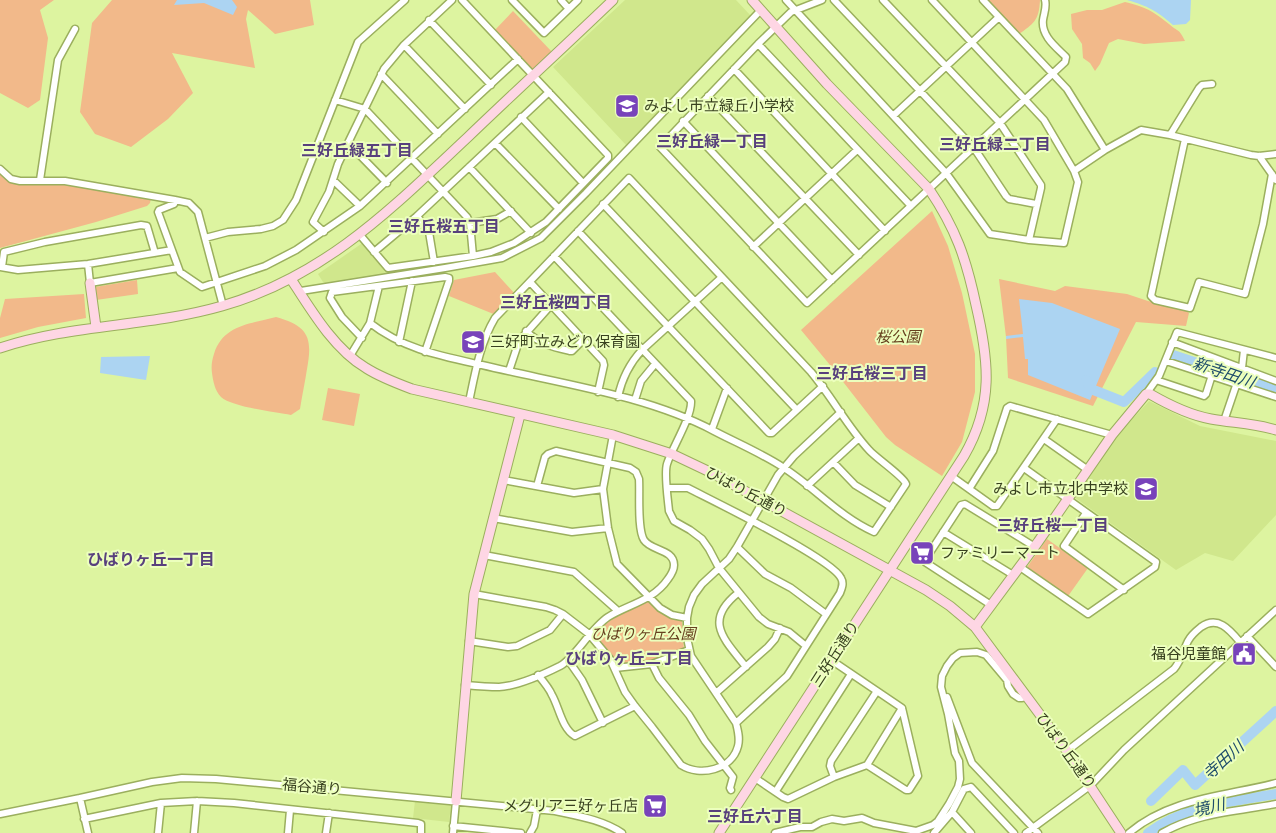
<svg xmlns="http://www.w3.org/2000/svg" width="1276" height="833" font-family="'IBM Plex Serif','Noto Sans JP',serif">
	<style>
		.built { fill: #d0e78c }
		.green { fill: #f2b98a }
		.water { fill: #acd4f2 }
		.lines { fill: none; stroke-linecap: round; stroke-linejoin: round }
		.river { stroke: #acd4f2; stroke-width: 10 }
		.street-casing { stroke: #9baf5e; stroke-width: 9 }
		.secondary-casing { stroke: #9baf5e; stroke-width: 11 }
		.street { stroke: #fff; stroke-width: 6 }
		.secondary { stroke: #fed6e4; stroke-width: 9 }
		.labels { text-anchor: middle; stroke-width: 4; stroke-linejoin: round; paint-order: stroke }
		.poi-label { font-size: 15px; fill: #38411f; stroke: #ecffbd; text-anchor: start }
		.park-label { font-size: 15px; font-style: italic; fill: #67411f; stroke: #ecffbd }
		.street-label { font-size: 15px; fill: #38411f; stroke: #ecffbd }
		.neighbourhood-label { font-size: 16px; font-weight: bold; fill: #58407d; stroke: #ecffbd }
		.water-label { font-size: 16px; font-style: italic; fill: #1f4d6b; stroke: #ecffbd }
	</style>
	<rect width="100%" height="100%" fill="#ddf4a0"/>
	<!-- built -->
	<path class="built" d="M625 0H736L751 16 626 145 553 67Z
		M361 244H364L385 272H388V275L325 283 323 282 318 274Z
		M1149 401 1200 426 1276 441V515L1233 561 1205 553 1176 570 1074 497 1114 439Z
		M415 801 451 805 449 822 413 818Z"/>
	<!-- green -->
	<path class="green" d="M0 0H54L40 10 48 38 40 100 28 108 0 93Z
		M112 0H310L314 25 275 34 248 10 246 19 255 68 172 53 193 93 168 119 131 147 95 134 80 112 92 23Z
		M985 0H1040C1039 21 1034 23 1018 35Z
		M1125 2C1148 8 1151 10 1169 24 1179 33 1178 27 1185 41L1144 44 1118 39 1109 43 1100 64 1095 71 1090 63 1083 58 1082 44 1072 29 1071 14 1087 10H1102Z
		M513 11 553 53 532 72 494 31Z
		M0 173 8 180 66 183 151 198 150 203 147 206 96 222 0 248Z
		M932 211 948 246 962 293 975 354V392L962 442 942 476 895 445 886 437 830 365 801 330Z
		M495 272 516 295 496 315 449 296 454 280Z
		M999 279 1055 291 1065 286 1127 294 1148 301 1182 308 1189 313 1186 326 1136 322 1093 406 1008 378 1006 337Z
		M137 280 138 294 96 300 95 287Z
		M84 294 86 318 38 327 0 338V318L5 299Z
		M276 317C308 326 313 337 307 369 305 382 302 396 300 409L291 415C275 412 232 407 221 397 215 391 213 381 212 373 211 366 212 360 214 354 223 325 250 324 276 317Z
		M328 388 360 394 354 426 322 420Z
		M1047 539 1088 568 1066 599 1025 570Z
		M648 600C657 612 668 616 682 621L684 650 649 661 618 665 594 633 616 616Z"/>
	<!-- water -->
	<path class="water" d="M177 0H232L237 7 233 15 204 3 174 5Z
		M1127 0H1191L1190 20 1186 24 1173 25C1157 11 1148 6 1127 0Z
		M1019 299 1052 303 1120 329 1090 400 1028 375V359H1025L1023 337 1006 339V336L1023 334Z
		M150 356 146 380 100 373 101 357Z"/>
	<g class="lines">
		<!-- river -->
		<path class="river" d="M1173 355 1276 389
			M1086 380 1091 389 1124 402 1155 372
			M1151 801 1183 770 1195 785 1276 711
			M1148 833C1186 805 1231 802 1276 794"/>
		<defs>
			<path id="street" d="M512 0 544 33 578 0
				M561 0 569 9
				M786 0 946 173 990 234 1029 240 1064 243 1078 182 1074 171 1044 120 932 0
				M822 0 791 12 758 44 660 147 807 303 1065 62 1066 57C1056 47 1041 36 1043 20 1044 13 1047 7 1045 0
				M834 0 974 148 1006 196 1009 199 1036 204
				M883 0 1000 123 1041 185V188L1029 240
				M983 0 1067 89 1105 150
				M429 20 491 85
				M758 44 911 206
				M404 45 465 109
				M734 69 885 231
				M381 74 438 134
				M708 96 859 255
				M335 100 365 109 467 217 470 223 473 256
				M894 115 999 17
				M521 117 583 183
				M683 121 832 280
				M1170 135 1199 88 1202 85 1212 84
				M1185 139 1151 296 1155 300 1190 308 1199 282 1245 294 1263 224 1272 174
				M348 143 387 183
				M495 143 559 209
				M1259 156 1276 180
				M469 167 531 233
				M0 169 11 179 20 181H65L175 200 189 203 198 212 223 306
				M1074 171 1105 150 1141 130 1170 135 1251 155 1259 156 1276 154
				M40 180 58 60 75 29
				M334 181 360 206
				M175 200 174 204 159 210 158 212 180 272 202 287 265 266 296 250 360 206 518 59
				M603 204 797 410
				M417 216 429 232 434 262
				M470 223 497 219 511 211
				M578 231 769 433H772L823 386
				M324 232 313 222 329 192 338 164 348 143 384 69 404 45 452 0
				M360 235 388 268 473 256 491 252 514 243 546 222 608 158V155L462 0
				M205 238 228 232 261 229 273 226 283 220 296 200 358 42 405 0
				M753 247 857 150
				M374 252 417 216 549 92
				M554 256 691 401C692 417 672 448 667 464 664 474 668 500 669 511L674 521 690 530 702 539 709 549 719 568 759 617 768 624 789 632 806 646
				M88 264 90 283 178 268
				M0 267 18 270 88 264 172 250
				M2 267 4 252 45 242 141 225 147 226 155 253
				M530 282 603 361 604 365 598 392
				M301 291 445 268 502 258 541 238 586 193 761 10
				M370 323C403 349 441 356 482 365 557 383 646 395 714 431 737 443 763 454 784 468 815 488 840 517 874 532L906 484C904 477 876 458 869 450 847 426 832 397 811 372L629 178 495 318C480 343 475 373 469 402
				M526 331C539 344 553 347 570 351H572L583 340
				M362 338 342 317 330 298 332 292 445 277 449 278V281L425 352
				M399 342 412 281
				M1172 342 1276 381
				M350 356 370 323 379 286
				M1166 361 1276 397
				M509 371 519 341 551 305
				M1156 380 1204 396 1206 394 1212 375
				M1146 394 1159 376 1177 332 1276 358
				M618 397C622 378 629 364 642 350L722 277
				M635 400 641 381 655 364
				M1224 421 1242 368 1244 350
				M712 429 727 388
				M613 435 603 489 608 528 617 564 660 608 672 615 687 618
				M1044 439 1088 470
				M833 462 855 485 891 507
				M951 476 993 506H997L1057 419
				M503 480 574 493 603 489
				M807 486 859 438
				M668 488H688C715 502 831 558 841 578 844 583 842 588 840 593L787 676 736 723
				M969 489 993 451 1007 408 1010 406 1112 435
				M1086 513 1064 546 1124 590
				M493 518 572 532 608 528
				M943 532 1013 575
				M737 547 765 574 791 588 826 614
				M484 555 574 572 618 611
				M1020 567 1088 614 1155 567 1156 562 1024 468
				M738 593C703 621 724 639 746 667
				M474 594 546 607 555 610 563 614 589 634 610 659 625 692 635 706 652 727 681 765C700 777 732 770 738 746 740 738 738 731 736 723L691 656 687 638V618L689 607 694 595 702 584 729 559 737 547 778 475 794 456 841 412
				M991 605 925 562V560L961 505 965 504 1035 547
				M1247 636 1276 667
				M469 641 508 647 517 646 550 630 563 614
				M568 660 582 680 603 723
				M652 664 659 678 689 715 705 741 733 777 730 788 731 790
				M615 668 652 664 689 650
				M538 675C543 681 549 688 552 695 559 707 562 729 575 736L635 706
				M465 685C476 686 488 687 499 687 517 686 544 674 560 666 575 658 590 629 608 617 629 604 653 601 668 579 671 575 674 571 674 565 674 549 651 551 644 540 637 529 640 494 639 479L636 472 630 468 556 451 548 454 545 457 537 486
				M716 693 768 647 775 639 780 628
				M947 697 972 763 1038 833
				M1067 751 1174 669C1181 661 1183 651 1188 641 1191 635 1196 631 1201 627 1218 615 1230 630 1240 642
				M867 765 902 708
				M834 777 830 766 831 761 877 691
				M755 778 783 797 788 799 834 777 867 765 906 790H909L918 776 902 708 831 660
				M776 791 851 674
				M80 798 88 833
				M952 812 971 833
				M0 814 80 798 152 782 182 778 216 779 555 811C578 816 603 820 622 833
				M84 819 161 803 197 801 234 803 418 823 421 824V833
				M453 826 521 833
				M158 833 161 803
				M194 833 197 801
				M288 833 290 810
				M326 833 329 813
				M453 833 456 801
				M530 833 534 826 537 810
				M775 833 800 827H812L821 822 832 819 844 821 862 818 874 823 916 831 933 825 938 821 949 804 958 787 960 779 959 761 955 753 948 714 941 687 942 676 947 666 953 658 960 653 977 652 986 655 1007 680 1008 686 1013 694 1019 698H1022
				M934 833 952 812 964 789 971 787 1014 833
				M1026 833 1091 785 1124 750 1276 610
				M1129 833C1170 798 1226 796 1276 783
				M1162 833C1197 813 1238 811 1276 804"/>
			<path id="secondary" d="M291 279C311 310 334 349 366 368 380 377 396 383 412 389L613 435 672 454 712 473 926 590 950 606 975 627 1067 751 1121 833
				M90 283 96 327
				M0 348C72 324 149 327 222 306 326 276 392 208 468 137 516 91 565 46 613 0
				M975 627 1038 542 1112 435 1146 394H1150C1169 405 1189 415 1211 419 1233 423 1254 423 1276 430
				M456 801 474 594 520 415
				M719 833 964 456C994 404 989 361 976 305 966 258 956 229 929 189L827 84 752 0"/>
		</defs>
		<!-- street casing -->
		<use href="#street" class="street-casing"/>
		<!-- secondary casing -->
		<use href="#secondary" class="secondary-casing"/>
		<!-- street -->
		<use href="#street" class="street"/>
		<!-- secondary -->
		<use href="#secondary" class="secondary"/>
	</g>
	<!-- icons -->
	<defs>
		<symbol id="school-square" viewBox="-11 -11 22 22"><rect x="-9" y="-9" width="18" height="18" rx="4" fill="#7843ba" stroke="#ecffbd"/><path d="M0-5L7-2L0 1L-7-2ZM-4 1L0 2.5L4 1V4Q0 6-4 4Z" fill="#fff"/></symbol>
		<symbol id="supermarket-square" viewBox="-11 -11 22 22"><rect x="-9" y="-9" width="18" height="18" rx="4" fill="#7843ba" stroke="#ecffbd"/><path d="M-6-5.5h2.5l.6 2H6L4.5 2H-2.5L-4.4-4H-6ZM-1.5 3.2a1.3 1.3 0 1 0 .1 0ZM3 3.2a1.3 1.3 0 1 0 .1 0Z" fill="#fff"/></symbol>
		<symbol id="civic-square" viewBox="-11 -11 22 22"><rect x="-9" y="-9" width="18" height="18" rx="4" fill="#7843ba" stroke="#ecffbd"/><path d="M-.6-6.5H3V-4.5H.6V-3L4-1V1h2V6H-6V1h2V-1L-.6-3ZM-1.2 2.5V6h2.4V2.5Z" fill="#fff"/></symbol>
	</defs>
	<g fill-rule="evenodd">
		<use href="#school-square" x="613" y="92" width="28" height="28"/>
		<use href="#school-square" x="459" y="328" width="28" height="28"/>
		<use href="#school-square" x="1132" y="475" width="28" height="28"/>
		<use href="#supermarket-square" x="908" y="539" width="28" height="28"/>
		<use href="#civic-square" x="1230" y="640" width="28" height="28"/>
		<use href="#supermarket-square" x="641" y="792" width="28" height="28"/>
	</g>
	<g class="labels">
		<!-- poi labels -->
		<g class="poi-label">
			<text x="644" y="111">みよし市立緑丘小学校</text>
			<text x="490" y="347">三好町立みどり保育園</text>
			<text x="1128" y="494" text-anchor="end">みよし市立北中学校</text>
			<text x="940" y="558">ファミリーマート</text>
			<text x="1226" y="659" text-anchor="end">福谷児童館</text>
			<text x="638" y="811" text-anchor="end">メグリア三好ヶ丘店</text>
		</g>
		<!-- park labels -->
		<g class="park-label">
			<text x="898" y="342">桜公園</text>
			<text x="643" y="639">ひばりヶ丘公園</text>
		</g>
		<!-- street labels -->
		<g class="street-label">
			<text transform="translate(746 492) rotate(28)" y="5">ひばり丘通り</text>
			<text transform="translate(835 654) rotate(-57)" y="5">三好丘通り</text>
			<text transform="translate(1066 751) rotate(54)" y="5">ひばり丘通り</text>
			<text transform="translate(312 787) rotate(5)" y="5">福谷通り</text>
		</g>
		<!-- neighbourhood labels -->
		<g class="neighbourhood-label">
			<text x="712" y="147">三好丘緑一丁目</text>
			<text x="995" y="150">三好丘緑二丁目</text>
			<text x="357" y="156">三好丘緑五丁目</text>
			<text x="444" y="232">三好丘桜五丁目</text>
			<text x="556" y="308">三好丘桜四丁目</text>
			<text x="872" y="379">三好丘桜三丁目</text>
			<text x="1053" y="531">三好丘桜一丁目</text>
			<text x="151" y="565">ひばりヶ丘一丁目</text>
			<text x="629" y="664">ひばりヶ丘二丁目</text>
			<text x="755" y="822">三好丘六丁目</text>
		</g>
		<!-- water labels -->
		<g class="water-label">
			<text transform="translate(1224 372) rotate(19)" y="6">新寺田川</text>
			<text transform="translate(1223 760) rotate(-42)" y="6">寺田川</text>
			<text transform="translate(1209 807) rotate(-13)" y="6">境川</text>
		</g>
	</g>
</svg>
